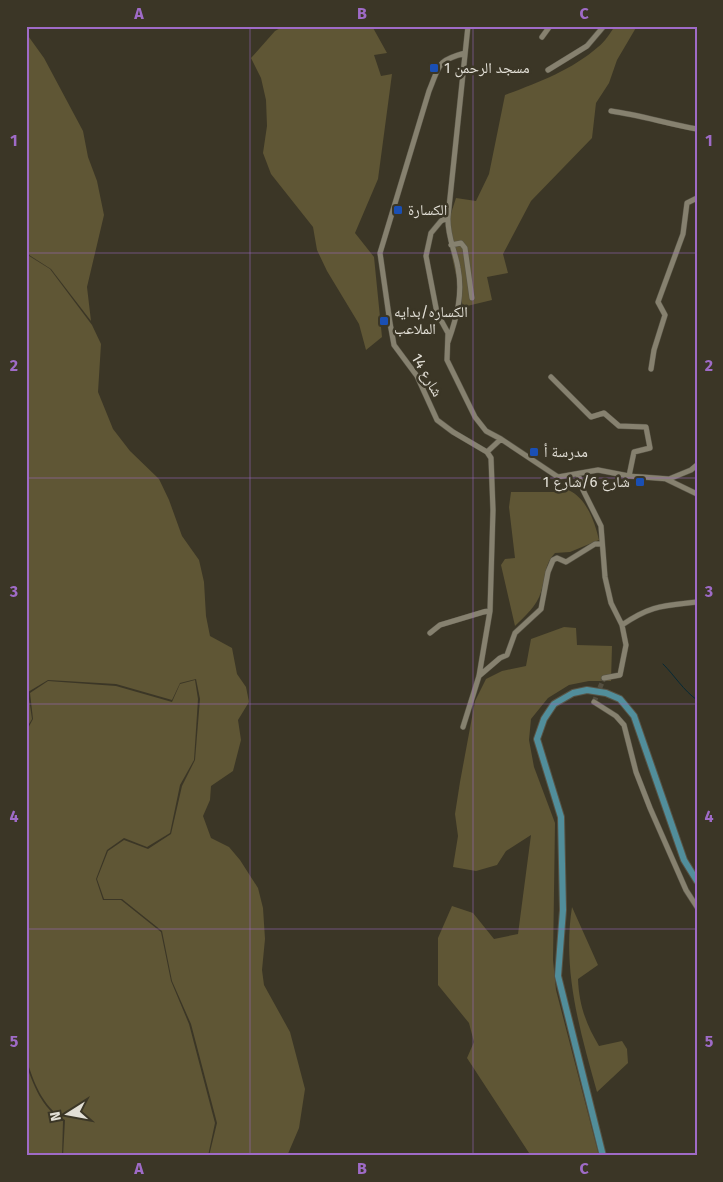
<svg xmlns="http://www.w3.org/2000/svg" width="723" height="1182" font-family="'Fira Sans','Noto Naskh Arabic',sans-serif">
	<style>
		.green { fill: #5f5635 }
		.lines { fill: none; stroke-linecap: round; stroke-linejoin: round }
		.stream { stroke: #062935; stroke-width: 1 }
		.minor-tunnel { stroke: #544f40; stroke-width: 5; stroke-dasharray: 5 2.5; stroke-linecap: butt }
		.minor-casing { stroke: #585446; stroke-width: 6 }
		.major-casing { stroke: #585446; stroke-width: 8 }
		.minor { stroke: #86816f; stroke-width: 5 }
		.major { stroke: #518e9b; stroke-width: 6 }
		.grid { fill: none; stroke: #9f6bc7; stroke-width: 1; stroke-opacity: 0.55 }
		.transit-dot { fill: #1a4fb4; stroke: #3b3626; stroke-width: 2 }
		.labels { text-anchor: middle; stroke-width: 5; stroke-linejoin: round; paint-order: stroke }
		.poi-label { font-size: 15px; fill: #e2dfd6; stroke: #3b3626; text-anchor: start }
		.street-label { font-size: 15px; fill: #e2dfd6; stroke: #3b3626 }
		.neatline { fill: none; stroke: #9f6bc7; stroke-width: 2 }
		.grid-label { font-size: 16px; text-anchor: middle; font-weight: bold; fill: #9f6bc7 }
	</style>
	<rect width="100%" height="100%" fill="#3b3626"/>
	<!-- green -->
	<path class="green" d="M284 26H372L387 53 374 55 381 76 392 74 378 179 355 233 374 257 382 337 366 350 359 324 327 271 317 250 313 227 271 174 263 153 267 126 266 100 261 78 251 58 275 31Z
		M615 26H637L617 60 609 83 596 103 592 138 531 201 503 254 508 273 487 277 492 300 463 307 446 229 456 198 476 201 489 174 505 95C537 83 572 70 598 47 605 42 610 33 615 26Z
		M26 33 44 58 83 131 88 157 97 181 104 215 87 287 91 321 51 269 26 253Z
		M26 254 50 269 92 325 101 344 98 392 113 429 130 451 159 479 169 500 182 536 199 560 204 582 206 616 210 636 232 648 237 674 246 687 249 702 238 720 241 740 233 771 211 786 210 800 203 816 211 838 229 847 240 860 258 888 263 908 265 939 262 970 264 985 290 1032 305 1089 299 1128 287 1156H209L217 1123 191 1024 172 981 162 931 122 899H104L97 879 108 851 124 840 148 849 171 834 182 786 195 760 200 699 196 679 180 683 172 700 116 684 48 680 28 692 32 719 26 729Z
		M568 490C586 497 595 522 599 540L570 552 555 553C544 564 546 577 541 592 537 606 525 616 515 626L501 565 505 559 515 558 509 507 511 492H553Z
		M564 627 576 628 577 645 612 646 611 681H589L569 685 548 698 531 719 529 740 534 767 555 823 553 960 556 990 599 1156H531L467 1058 474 1042 469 1023 438 985V938L452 906 473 913 494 939 518 934 531 835 506 851 497 865 476 871 453 867 458 836 455 814 460 782 475 701 486 679 502 671 526 666 531 639Z
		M195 680 198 699 194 760 180 785 170 833 147 847 124 838 107 850 96 879 103 900H121L161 932 171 981 189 1024 215 1123 208 1156H63L65 1120C42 1106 34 1083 26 1058V732L33 719 30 693 48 681 116 686 172 702 180 684Z
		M572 907 598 965 578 979C579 1005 586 1024 599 1046L622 1041 627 1049 628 1063 597 1092C580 1031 562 971 572 907Z
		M26 1063C33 1085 42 1108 63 1121L62 1156H26Z"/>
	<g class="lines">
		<!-- stream -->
		<path class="stream" d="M663 664C675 676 683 690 697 700"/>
		<!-- minor-tunnel -->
		<path class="minor-tunnel" d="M594 702 604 678"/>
		<defs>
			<path id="minor" d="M542 37 550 26
				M465 53C436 61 440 65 429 91L380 253 390 323 394 345 417 376 437 420 453 432 487 452 501 439 558 477 598 470 629 476 669 479 691 470 697 465
				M548 70 587 46 604 26
				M611 111C640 115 668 124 697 129
				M448 217 441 221 431 233 426 256 437 313 448 333 447 360 475 417 486 431 501 439
				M451 245 461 243 465 248 472 298
				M448 342C457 317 463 294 458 268 455 250 447 236 448 217L468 26
				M651 369 654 350 665 315 658 302 683 234 687 203 697 198
				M551 377 591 417 604 413 619 426 646 427 650 448 634 452 629 476
				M578 474 583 490 601 526 605 577 611 603 622 625 626 645 620 675 604 678
				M666 479 697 494
				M622 625C651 605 663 606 697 602
				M430 633 440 625 490 610
				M479 676 500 658 507 655 515 633 541 609 548 572 553 560 557 558 566 562 595 544H602
				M594 702 616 716 624 725 636 772 650 808 686 890 697 907
				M463 727 479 676 490 611 493 510 491 458 487 452"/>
			<path id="major" d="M603 1156 558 976 563 910 561 817 537 739 544 719 554 704 573 693 587 690 606 693 620 699 634 716 684 860 697 881"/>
		</defs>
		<!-- minor casing -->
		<use href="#minor" class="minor-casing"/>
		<!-- major casing -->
		<use href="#major" class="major-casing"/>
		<!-- minor -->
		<use href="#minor" class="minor"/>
		<!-- major -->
		<use href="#major" class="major"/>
	</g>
	<!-- grid -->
	<path class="grid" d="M250 26V1156M473 26V1156M26 253H697M26 478H697M26 704H697M26 929H697"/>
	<!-- markers -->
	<g class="transit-dot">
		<rect x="429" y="63" width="10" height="10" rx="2.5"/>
		<rect x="393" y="205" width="10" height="10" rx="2.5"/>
		<rect x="379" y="316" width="10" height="10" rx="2.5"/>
		<rect x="529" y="447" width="10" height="10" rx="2.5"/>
		<rect x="635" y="477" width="10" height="10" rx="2.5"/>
	</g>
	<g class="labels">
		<!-- poi labels -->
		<g class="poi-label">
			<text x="444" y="73">مسجد الرحمن 1</text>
			<text x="408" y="215">الكسارة</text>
			<text x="394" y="317">الكساره/بدايه<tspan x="394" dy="17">الملاعب</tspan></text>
			<text x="544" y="457">مدرسة أ</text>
			<text x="630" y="487" text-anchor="end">شارع 6/شارع 1</text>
		</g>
		<!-- street labels -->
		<g class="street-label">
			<text transform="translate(427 375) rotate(60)" y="5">شارع 14</text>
		</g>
	</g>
	<!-- border -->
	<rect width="723" height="1182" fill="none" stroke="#3b3626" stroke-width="55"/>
	<!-- north arrow -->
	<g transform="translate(68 1114) rotate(259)" stroke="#3b3626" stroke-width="4" paint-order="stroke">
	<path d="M0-4L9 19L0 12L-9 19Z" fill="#e2dfd6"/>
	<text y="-8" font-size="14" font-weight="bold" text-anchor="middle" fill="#e2dfd6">N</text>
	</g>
	<rect x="28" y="28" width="668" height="1126" class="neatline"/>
	<g class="grid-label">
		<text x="139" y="19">A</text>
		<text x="362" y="19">B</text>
		<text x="584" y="19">C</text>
		<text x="14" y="146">1</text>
		<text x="709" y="146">1</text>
		<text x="14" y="371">2</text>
		<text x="709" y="371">2</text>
		<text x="14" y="597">3</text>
		<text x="709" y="597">3</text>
		<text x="14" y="822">4</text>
		<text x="709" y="822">4</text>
		<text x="14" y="1047">5</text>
		<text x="709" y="1047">5</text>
		<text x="139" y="1174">A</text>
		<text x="362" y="1174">B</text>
		<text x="584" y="1174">C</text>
	</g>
</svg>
